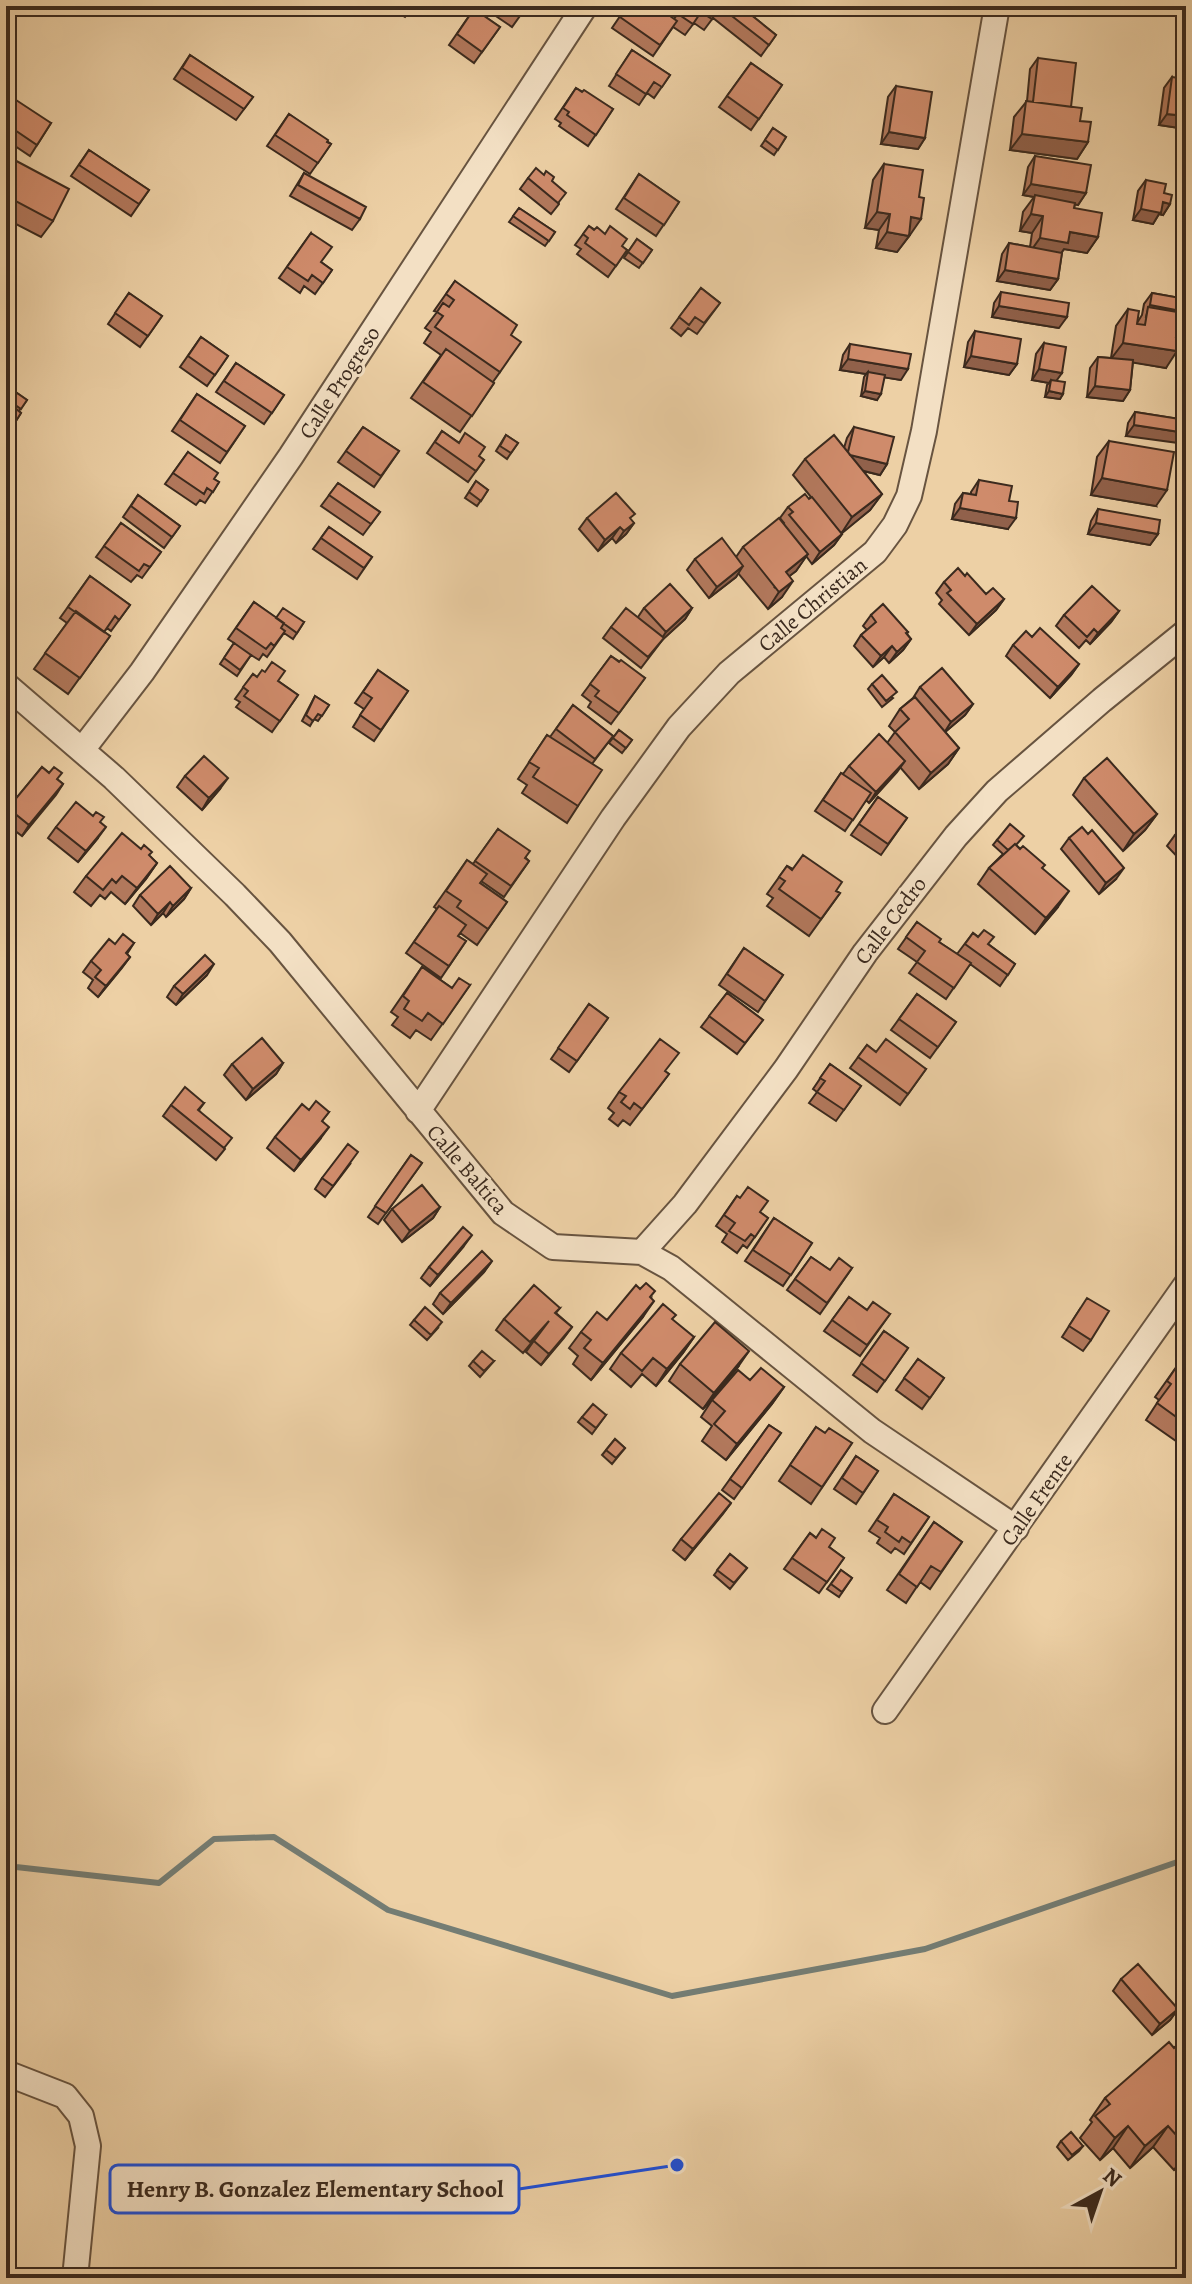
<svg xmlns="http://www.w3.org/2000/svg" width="1192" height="2284" font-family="Alegreya,serif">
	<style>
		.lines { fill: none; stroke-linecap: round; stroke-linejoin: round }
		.stream { stroke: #747d74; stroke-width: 6 }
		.street-casing { stroke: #685440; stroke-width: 28 }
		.street { stroke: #f3e0c4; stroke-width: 24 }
		.wall { fill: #b2785c; stroke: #3b2a1e; stroke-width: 2 }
		.shaded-wall { fill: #91614b; stroke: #3b2a1e; stroke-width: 2 }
		.building { fill: #cf8b6b; stroke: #3b2a1e; stroke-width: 2 }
		.labels { text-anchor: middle; stroke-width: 6; stroke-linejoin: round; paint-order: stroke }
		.street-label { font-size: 22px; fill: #3b2a1e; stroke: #f3e0c4 }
		.leader { fill: none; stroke: #1d4ed8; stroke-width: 3 }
		.callout-dot { fill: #1d4ed8; stroke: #f3e0c4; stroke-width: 3 }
		.callout { fill: #f3e0c4; stroke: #1d4ed8; stroke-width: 3 }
		.callout-label { font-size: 24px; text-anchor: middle; font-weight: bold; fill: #3b2a1e }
	</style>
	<rect width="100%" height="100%" fill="#edd0a5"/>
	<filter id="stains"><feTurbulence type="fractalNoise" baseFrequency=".0025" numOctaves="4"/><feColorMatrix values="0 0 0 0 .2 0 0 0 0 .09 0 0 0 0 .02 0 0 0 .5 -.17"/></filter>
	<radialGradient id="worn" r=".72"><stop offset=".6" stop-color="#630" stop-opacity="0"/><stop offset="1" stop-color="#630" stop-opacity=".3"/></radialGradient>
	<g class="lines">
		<!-- stream -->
		<path class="stream" d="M6 1859 16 1867 159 1883 214 1839 274 1837 388 1910 672 1996 925 1949 1186 1859"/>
		<defs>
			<path id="street" d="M6 685 114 778 235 895 280 942 503 1213 553 1247 642 1252 671 1268 872 1431 1016 1528
				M82 750 142 672 291 456 585 6
				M418 1111 613 818 679 727 729 673 875 552 895 525 909 496 924 431 997 6
				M642 1252 685 1204 786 1069 865 953 956 836 997 791 1102 700 1186 632
				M885 1711 1186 1285
				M6 2073 65 2096 81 2116 88 2146 75 2278"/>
		</defs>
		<!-- street casing -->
		<use href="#street" class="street-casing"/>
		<!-- street -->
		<use href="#street" class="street"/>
	</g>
	<!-- wall -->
	<path class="wall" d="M391 6H413L405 17 390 8Z
		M481 6H527L512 27Z
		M627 6 674 19 678 13 668 6H740L776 35 761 56 713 18 704 30 694 23 685 35 673 27 653 56 612 28Z
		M474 9 500 27 474 63 449 45Z
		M632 50 670 75 654 98 647 93 639 105 609 86Z
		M190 55 253 97 236 120 174 79Z
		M1038 58 1080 121 1088 142 1077 159 1010 150 1014 117 1027 101 1030 69Z
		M751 63 782 85 751 130 719 107Z
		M1172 77 1186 129 1159 125 1164 88Z
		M896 86 925 138 918 149 881 144 888 97Z
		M576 88 613 109 588 146 559 126 561 123 555 119Z
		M289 114 331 144 310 174 267 146Z
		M6 115 51 123 30 156 6 140Z
		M773 128 786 137 774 155 761 146Z
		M89 150 149 190 131 216 71 176Z
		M1035 156 1086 193 1078 205 1075 204 1074 208 1098 237 1087 253 1064 249 1062 252 1058 279 1050 290 997 281 1002 254 1009 243 1030 247 1032 233 1020 231 1023 212 1034 197 1023 195 1028 167Z
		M6 157 53 221 41 237 6 219Z
		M884 164 910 235 897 252 876 248 879 230 865 228 873 180Z
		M304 173 360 219 352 230 290 196Z
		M639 174 679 202 656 236 616 209Z
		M528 178 552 181 559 204 551 214 520 189Z
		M1146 180 1164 193 1170 204 1163 215 1159 214 1153 224 1133 220 1138 191Z
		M519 208 555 232 545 246 509 222Z
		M589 226 627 250 608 277 577 254 581 249 575 245Z
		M311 233 321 262 332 270 315 294 304 286 300 293 279 278Z
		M637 239 652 250 639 268 624 258Z
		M455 281 511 335 500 372 493 382 494 383 460 432 411 398 441 355 424 343 431 332 425 328 437 312 434 311Z
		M701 288 720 303 697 334 688 328 681 336 671 328Z
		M1001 292 1059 328 992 317 994 303Z
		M129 293 162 316 140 347 108 324Z
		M1152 293 1186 299V324L1180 323 1166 368 1133 362 1130 390 1123 401 1087 397 1090 368 1098 357 1111 358 1116 326 1128 309 1137 323 1142 315 1144 304Z
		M975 331 1017 364 1009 375 964 367 968 342Z
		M201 337 228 356 207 386 180 367Z
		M1044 343 1057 381 1063 394 1060 399 1045 397 1047 385 1049 383 1032 380 1036 354Z
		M850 344 901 380 884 377 877 400 861 396 864 377 866 374 840 370 843 355Z
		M1186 349V375L1182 374Z
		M236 363 284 395 264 424 216 392Z
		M17 393 27 400 19 411 21 413 12 427 6 423V421L13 411 7 408Z
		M197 394 245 426 220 463 172 431Z
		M1135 412 1186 420 1126 436 1128 423Z
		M363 427 399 451 374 487 338 462Z
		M854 427 887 464 880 475 863 471 882 494 870 510 841 533 842 534 834 545 812 564 806 556 796 571 789 576 782 597 768 609 738 573 736 577 709 598 687 570 695 559 736 557 743 547 783 524 784 523 780 518 788 507 809 499 811 497 793 475 805 459 844 448 847 438Z
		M442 431 484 460 468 482 427 453Z
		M506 435 518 443 507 459 496 451Z
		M1109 441 1156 506 1091 495 1097 457Z
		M188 452 214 479 219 482 205 503 200 500 196 505 165 484Z
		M979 480 1009 501 1008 529 952 519 955 504 963 493 971 494V492Z
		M476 481 488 490 477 506 465 498Z
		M338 483 380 512 363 535 321 506Z
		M138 495 180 526 164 548 123 517Z
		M1098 509 1158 534 1150 545 1088 534 1091 521Z
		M587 518 631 520 634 523 626 534 616 543 612 538 598 551 579 529Z
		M121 523 161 552 142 578 137 575 131 582 96 557Z
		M329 527 372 557 357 579 313 549Z
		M90 576 130 605 111 631 107 628 104 632 110 636 68 694 34 669 67 623 60 618Z
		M944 582 986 594 1004 599 996 610 969 635 939 604 942 600 936 593Z
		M254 602 276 618 304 622 293 639 284 633 267 657 263 654 259 660 251 655 237 676 220 664 234 643 228 639Z
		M644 608H692L685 619 664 638 641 668 603 638 611 627 638 617Z
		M1119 611 1111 622 1090 644 1086 640 1079 648 1056 626 1064 615Z
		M871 615 908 632 907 634 911 639 903 650 889 663 884 657 873 667 854 646 861 635 867 630 863 626Z
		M1032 637 1079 664 1071 675 1050 698 1006 656 1013 645Z
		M611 656 645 678 611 724 588 707 591 702 582 695Z
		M378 670 408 691 374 741 353 727 364 709 355 703Z
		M253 674 257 677 278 681 298 695 272 732 236 707 240 702 235 699Z
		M872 684 893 698 882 707 868 689Z
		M920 687 973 704 965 715 945 732 959 748 948 764 919 789 900 767 869 803 866 800 845 831 815 811 841 773 843 774 849 766 887 743 895 732 889 726 900 709 913 698Z
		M315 696 329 705 318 721 314 719 310 726 302 721Z
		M573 705 613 736 592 764 578 806 567 823 522 793 527 785 518 779 547 735 550 737Z
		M619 730 632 740 622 753 609 743Z
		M42 767 63 784 22 836 6 824V811Z
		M185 776 220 789 202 810 177 787Z
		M1084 778 1157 814 1145 830 1123 851 1073 795Z
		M878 797 907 818 881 855 851 835Z
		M100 822 98 838 78 862 48 838 56 827Z
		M1186 825V866L1167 846 1175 835Z
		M498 829 529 861 504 897 481 881 480 883 507 902 477 945 460 933 458 936 466 941 441 978 406 953 437 909 434 907 467 860 473 864Z
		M1069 838 1116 879 1099 894 1061 849Z
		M997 840 1017 846 1042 868 1058 907 1035 934 978 884 989 868 1003 854 993 845Z
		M149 856 157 863 146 879 125 904 111 892 105 899 100 895 91 906 74 892 86 876Z
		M787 866 840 893 809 936 767 906 773 898 767 894Z
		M191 888 184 899 166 917 163 913 151 925 133 906 140 895Z
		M917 922 939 942 957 954 973 933 1015 964 1000 986 970 964 946 999 909 973 917 962 898 949Z
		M134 943 127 954 130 957 98 997 88 988 93 980 83 972 91 961 115 944Z
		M744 948 783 975 758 1012 719 985Z
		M422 967 452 988 470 985 431 1040 416 1030 410 1038 392 1025 398 1017 391 1012Z
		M207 975 176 1005 167 997 174 986Z
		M727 993 763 1020 737 1054 701 1027Z
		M917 994 956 1022 930 1058 891 1030Z
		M589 1004 608 1018 569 1072 551 1059Z
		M867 1045 876 1052 926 1069 900 1105 850 1068Z
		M283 1063 276 1074 246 1100 224 1075 232 1064Z
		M830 1064 861 1086 836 1121 809 1103 817 1092 813 1089Z
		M666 1072 669 1074 630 1125 623 1120 618 1126 609 1119 614 1113 608 1108 619 1092Z
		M204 1103 199 1110 225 1149 216 1160 163 1116 171 1105Z
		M309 1110 329 1112 322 1121 321 1138 294 1171 267 1148 275 1137Z
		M411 1155 422 1163 378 1224 368 1217Z
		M351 1163 325 1197 315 1189 322 1178Z
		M737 1196 768 1218 747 1248 743 1245 737 1253 722 1242 727 1234 716 1226Z
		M440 1207 433 1218 402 1242 384 1220 392 1209Z
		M774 1218 812 1243 783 1286 745 1261Z
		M464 1246 430 1286 421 1278 429 1267Z
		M811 1257 830 1270 852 1268 820 1314 787 1290Z
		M492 1261 484 1272 443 1314 433 1304 440 1293Z
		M849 1297 867 1310 890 1314 860 1356 824 1331Z
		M651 1298 643 1317 591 1380 573 1364 578 1356 569 1348 581 1332 607 1320Z
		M560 1308 556 1313 572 1327 541 1365 526 1352 538 1335 523 1353 496 1330 504 1319Z
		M1080 1309 1091 1340 1083 1351 1062 1337Z
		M414 1320 438 1328 427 1340 410 1325Z
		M884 1331 908 1348 877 1392 853 1375Z
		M694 1337 683 1353 656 1386 642 1374 631 1387 610 1369 621 1353Z
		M918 1359 944 1378 922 1409 896 1390Z
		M473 1361H494L480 1377 469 1366Z
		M680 1364 738 1367 703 1409 669 1381Z
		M1175 1369 1186 1377V1448L1146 1420 1159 1400 1155 1397Z
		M750 1380 784 1387 772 1404 726 1460 702 1441 712 1426 701 1417 712 1400Z
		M606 1415 592 1434 578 1422 582 1417Z
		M769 1425 781 1433 734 1499 722 1490Z
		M816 1427 825 1433 852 1443 811 1504 779 1481Z
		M615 1439 625 1448 612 1464 602 1455Z
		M856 1456 878 1471 856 1504 834 1489Z
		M894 1494 929 1517 904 1554 895 1548 891 1553 877 1543 880 1538 869 1531Z
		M731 1503 685 1560 673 1550 681 1539Z
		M934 1522 962 1542 930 1589 920 1582 906 1603 887 1590Z
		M810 1533 844 1558 819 1593 784 1569Z
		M730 1554 747 1568 730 1589 714 1575Z
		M841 1570 852 1578 839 1597 827 1589Z
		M1121 1979 1178 2009 1170 2020 1152 2035 1113 1991Z
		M1186 2037V2160L1174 2170 1153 2147 1130 2168 1113 2148 1100 2160 1080 2138 1092 2122 1090 2120 1105 2098 1174 2048Z
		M1061 2141 1083 2146 1079 2151 1068 2160 1057 2147Z"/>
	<!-- shaded-wall -->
	<path class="shaded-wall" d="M1167 114 1186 116V129L1159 125Z
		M889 132 925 138 918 149 881 144Z
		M1022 134 1088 142 1077 159 1010 150Z
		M1031 184 1086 193 1078 205 1023 195Z
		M1163 202 1170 204 1163 215 1159 214 1153 224 1133 220 1141 209Z
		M877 212 890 214 879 230 865 228Z
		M1031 214 1043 216 1032 233 1020 231Z
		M911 217 921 219 910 235 900 234Z
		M887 232 909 236 897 252 876 248Z
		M1070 232 1098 237 1087 253 1064 249 1057 259 1028 255 1040 238Z
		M1005 270 1058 279 1050 290 997 281Z
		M1150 305 1186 312V324L1146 317 1148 309Z
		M999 306 1067 317 1059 328 992 317Z
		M1123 343 1177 351 1166 368 1111 359Z
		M971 356 1017 364 1009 375 964 367Z
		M848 359 908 369 901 380 868 375V372L866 374 840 370Z
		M1039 369 1062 373 1054 384 1051 380 1049 383 1032 380Z
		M1095 386 1130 390 1123 401 1087 397Z
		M865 391 881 394 877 400 861 396Z
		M1049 391 1063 394 1060 399 1045 397Z
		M1134 425 1186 433V444L1126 436Z
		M848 454 887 464 880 475 840 465Z
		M1102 478 1167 490 1156 506 1091 495Z
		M882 494 870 510 841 534 852 517Z
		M960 508 1016 518 1008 529 952 519Z
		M634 523 626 534 616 543 624 531Z
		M1096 523 1158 534 1150 545 1088 534Z
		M620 527 612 538 598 551 605 540Z
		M842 534 834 545 812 564 820 552Z
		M808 554 796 571 774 588 786 572Z
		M743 566 736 577 709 598 717 587Z
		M793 581 782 597 768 609 779 592Z
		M1004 599 996 610 969 635 977 624Z
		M692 608 685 619 659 643 666 632Z
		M1119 611 1111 622 1090 644 1098 633Z
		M911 639 903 650 889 663 897 652Z
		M892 646 884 657 873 667 881 656Z
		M1079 664 1071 675 1050 698 1058 687Z
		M973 704 965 715 944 733 951 722Z
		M959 748 948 764 919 789 931 773Z
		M905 761 897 772 869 803 876 792Z
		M228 778 220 789 202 810 209 798Z
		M63 784 56 795 22 836 29 825Z
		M1157 814 1145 830 1123 851 1134 834Z
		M106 827 98 838 78 862 86 851Z
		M157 863 146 879 125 904 137 888Z
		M1124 868 1116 879 1099 894 1106 883Z
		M191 888 184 899 166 917 173 906Z
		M1069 891 1058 907 1035 934 1046 918Z
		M170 902 163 913 151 925 158 914Z
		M130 957 122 968 98 997 106 986Z
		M214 964 207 975 176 1005 183 994Z
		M283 1063 276 1074 246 1100 253 1089Z
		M329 1127 321 1138 294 1171 301 1160Z
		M440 1207 433 1218 402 1242 410 1231Z
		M472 1235 464 1246 430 1286 438 1275Z
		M492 1261 484 1272 443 1314 451 1303Z
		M654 1301 643 1317 591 1380 603 1363Z
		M572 1327 564 1338 541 1365 549 1354Z
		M694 1337 683 1353 656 1386 667 1369Z
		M749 1351 738 1367 703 1409 714 1393Z
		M784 1387 772 1404 726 1460 737 1444Z
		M731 1503 723 1514 685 1560 693 1549Z
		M1178 2009 1170 2020 1152 2035 1160 2024Z
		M1128 2126 1113 2148 1100 2160 1115 2138Z
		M1168 2126 1153 2147 1130 2168 1145 2146Z
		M1186 2153V2160L1174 2170Z"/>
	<!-- building -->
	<path class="building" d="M517 6H527L524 10Z
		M627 6H656L677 21 660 45 620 17Z
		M683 6H717L719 7 712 19 701 12 693 24 678 14Z
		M719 6H740L776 35 769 45Z
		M474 9 500 27 482 52 457 34Z
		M632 50 670 75 662 87 654 82 646 94 616 74Z
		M190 55 253 97 244 109 182 68Z
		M1038 58 1076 63 1071 107 1033 102Z
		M751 63 782 85 759 119 727 96Z
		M1172 77 1186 79V116L1167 114Z
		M896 86 932 92 925 138 889 132Z
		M576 88 582 92 584 90 613 109 596 135 567 115 569 112 563 108Z
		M16 100 51 123 37 145 6 124V116Z
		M1026 101 1082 108 1080 121 1091 122 1088 142 1022 134Z
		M289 114 328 140 327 142 331 144 318 163 275 135Z
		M773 128 786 137 778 150 765 140Z
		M89 150 149 190 139 204 79 165Z
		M7 156 69 189 53 221 6 196Z
		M1035 156 1091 165 1086 193 1031 184Z
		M884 164 923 170 919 197 924 198 921 219 911 217 909 236 887 232 890 214 877 212Z
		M536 168 544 175 546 171 554 177 552 181 566 193 558 203 528 178Z
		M304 173 366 207 360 219 298 185Z
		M639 174 679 202 664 225 624 198Z
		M1146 180 1166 184 1164 193 1172 195 1170 204 1163 202 1161 213 1141 209Z
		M1035 195 1075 203 1074 208 1102 213 1098 237 1070 232 1068 243 1040 238 1043 216 1031 214Z
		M519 208 555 232 549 241 513 216Z
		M589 226 594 230 597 227 605 234 610 226 627 239 622 246 627 250 616 266 585 243 588 238 583 234Z
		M311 233 332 247 321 262 332 270 323 283 312 275 308 281 287 267Z
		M637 239 652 250 643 263 628 252Z
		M1009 243 1062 253 1058 279 1005 270Z
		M455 281 517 325 511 335 521 342 500 372 435 327 443 316 437 312 443 303 449 307 454 300 446 294Z
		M701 288 720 303 704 323 695 317 689 325 679 317Z
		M1001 292 1069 303 1067 317 999 306Z
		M129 293 162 316 148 336 115 313Z
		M1152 293 1186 299V312L1150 305Z
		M1148 307 1183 313 1176 337 1179 338 1177 351 1123 343 1128 309 1139 311 1137 324 1145 325Z
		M975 331 1021 339 1017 364 971 356Z
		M201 337 228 356 215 375 188 356Z
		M1044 343 1066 347 1062 373 1039 369Z
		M850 344 911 354 908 369 848 359Z
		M446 349 494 383 472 416 423 382Z
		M1098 357 1133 360 1130 390 1095 386Z
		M236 363 284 395 272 413 224 381Z
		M868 372 885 375 881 394 865 391Z
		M1051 380 1065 382 1063 394 1049 391Z
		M17 393 27 400 21 409 11 402Z
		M197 394 245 426 227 452 180 420Z
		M15 408 21 413 16 421 9 417Z
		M1135 412 1186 420V433L1134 425Z
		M363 427 399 451 381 476 346 451Z
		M854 427 894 437 887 464 850 455 848 452Z
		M442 431 459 443 465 433 485 447 479 456 484 460 476 471 435 442Z
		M506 435 518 443 511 453 500 446Z
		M834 435 882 494 852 517 805 459Z
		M1109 441 1174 452 1167 490 1102 478Z
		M188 452 218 473 214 479 219 482 213 492 207 488 204 494 173 473Z
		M979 480 1012 486 1009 501 1018 502 1016 518 960 508 963 493 976 495Z
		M476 481 488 490 481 501 469 492Z
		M338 483 380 512 371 524 329 495Z
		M616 493 635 514 630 518 634 523 624 531 620 527 605 540 587 518Z
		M805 494 809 499 812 497 842 534 820 552 789 515 793 512 788 507Z
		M138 495 180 526 172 537 131 506Z
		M1098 509 1160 520 1158 534 1096 523Z
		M779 518 808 554 786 572 793 581 779 592 743 547Z
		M121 523 161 552 150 567 144 564 139 571 104 546Z
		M329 527 372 557 364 568 321 538Z
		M722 538 743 566 717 587 695 559Z
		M958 568 965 576 967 573 986 594 993 588 1004 599 977 624 947 593 951 590 944 582Z
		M90 576 130 605 119 620 115 616 104 632 68 607Z
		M670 584 692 608 666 632 644 608Z
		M1092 586 1119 611 1098 633 1094 629 1087 637 1064 615Z
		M254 602 284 623 281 628 285 631 274 646 271 643 266 649 236 628Z
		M883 604 908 632 906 633 911 639 897 652 892 646 881 656 861 635 876 622 871 615Z
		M283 608 304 622 297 633 276 618Z
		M626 608 664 638 648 657 611 627Z
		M76 611 110 636 80 678 45 653Z
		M1040 628 1079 664 1058 687 1013 645 1026 631 1032 637Z
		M234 643 251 655 240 670 224 658Z
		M611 656 619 662 621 660 645 678 619 713 595 696 599 691 590 684Z
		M272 662 285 671 278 681 298 695 280 721 244 696 248 691 243 687 253 674 257 677 262 670 265 672Z
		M942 668 973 704 951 722 920 687Z
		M378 670 408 691 381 730 360 715 372 698 363 692Z
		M882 675 897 692 886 701 872 684Z
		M315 696 329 705 322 716 318 714 313 721 306 715Z
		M915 697 959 748 931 773 895 732 909 719 900 709Z
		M573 705 613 736 595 759 556 729Z
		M619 730 632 740 626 748 613 738Z
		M879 734 905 761 876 792 849 766Z
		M547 735 602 770 578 806 533 777 539 768 529 762Z
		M204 756 228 778 209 798 185 776Z
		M1107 758 1157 814 1134 834 1084 778Z
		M42 767 49 773 54 767 62 773 57 779 63 784 29 825 8 808Z
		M841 773 871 793 853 820 823 800Z
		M878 797 907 818 888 844 859 824Z
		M76 802 93 816 96 812 104 817 100 822 106 827 86 851 56 827Z
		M1010 824 1024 836 1016 845 1015 844 1008 850 997 840Z
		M1186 825V847L1175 835Z
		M1082 827 1088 834 1092 830 1124 868 1106 883 1069 838Z
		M498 829 530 851 525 858 529 861 511 886 475 861Z
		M122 833 141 849 144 845 152 852 149 855 157 863 137 888 122 876 116 883 112 879 103 890 86 876Z
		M1015 844 1020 849 1023 846 1045 865 1042 868 1069 891 1046 918 989 868Z
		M803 855 842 882 836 891 840 893 821 919 779 889 785 881 779 877 787 866 792 870Z
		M467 860 487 874 480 883 507 902 488 929 457 907 461 901 446 891Z
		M170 866 191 888 173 906 170 902 158 914 140 895Z
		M439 906 466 925 458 936 466 941 449 966 414 942Z
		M917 922 941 939 939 942 971 963 954 988 917 962 925 951 906 937Z
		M984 930 994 937 988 944 1015 964 1008 975 965 944 973 933 978 937Z
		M123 934 134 943 126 953 130 957 106 986 95 977 101 970 91 961 109 939 115 944Z
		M744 948 783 975 765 1001 727 974Z
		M205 955 214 964 183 994 174 986Z
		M422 967 452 988 459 978 470 985 443 1024 428 1013 422 1021 404 1009 409 1001 403 996Z
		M727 993 763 1020 745 1043 709 1016Z
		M917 994 956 1022 938 1047 899 1019Z
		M589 1004 608 1018 577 1061 558 1048Z
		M262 1038 283 1063 253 1089 232 1064Z
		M660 1039 679 1053 665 1071 669 1074 642 1109 634 1103 630 1109 621 1102 626 1096 619 1092Z
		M886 1039 926 1069 908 1094 858 1057 867 1045 876 1052Z
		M830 1064 861 1086 844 1110 817 1092 825 1081 820 1078Z
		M185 1087 204 1103 198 1110 232 1138 224 1148 171 1105Z
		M316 1101 329 1112 322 1121 329 1127 301 1160 275 1137 302 1104 309 1110Z
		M348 1144 358 1152 333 1186 322 1178Z
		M411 1155 422 1163 386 1213 375 1206Z
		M422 1185 440 1207 410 1231 392 1209Z
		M748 1187 768 1201 760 1212 768 1218 755 1237 751 1234 745 1241 729 1231 735 1223 724 1215 737 1196 740 1198Z
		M774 1218 812 1243 791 1275 753 1250Z
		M463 1227 472 1235 438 1275 429 1267Z
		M482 1251 492 1261 451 1303 440 1293Z
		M811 1257 830 1270 839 1258 852 1268 827 1303 795 1279Z
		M646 1283 655 1291 650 1297 654 1301 603 1363 584 1348 591 1340 581 1332 597 1312 607 1320 636 1285 640 1289Z
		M534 1285 560 1308 555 1313 572 1327 549 1354 534 1341 549 1321 530 1342 504 1319Z
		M849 1297 867 1310 873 1302 890 1314 867 1345 832 1320Z
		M1087 1298 1109 1311 1091 1340 1069 1326Z
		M663 1304 676 1315 672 1319 694 1337 667 1369 653 1358 642 1371 621 1353Z
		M425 1307 442 1322 431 1335 414 1320Z
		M715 1322 749 1351 714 1393 680 1364Z
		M884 1331 908 1348 885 1381 861 1363Z
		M482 1351 494 1361 484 1371 473 1361Z
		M918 1359 944 1378 930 1398 904 1378Z
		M761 1368 784 1387 737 1444 714 1424 725 1411 712 1400 738 1370 750 1380Z
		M1175 1369 1186 1377V1424L1157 1403 1171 1384 1167 1381Z
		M593 1404 606 1415 596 1428 582 1417Z
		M769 1425 781 1433 742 1488 730 1479Z
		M816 1427 825 1433 829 1428 852 1443 822 1487 790 1465Z
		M615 1439 625 1448 616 1458 606 1450Z
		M856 1456 878 1471 863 1493 842 1478Z
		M719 1493 731 1503 693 1549 681 1539Z
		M894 1494 929 1517 911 1543 902 1537 899 1542 885 1532 888 1527 877 1520Z
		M934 1522 962 1542 941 1572 931 1566 917 1587 899 1574Z
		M822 1529 835 1538 829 1547 844 1558 827 1582 792 1558 810 1533 816 1538Z
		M730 1554 747 1568 734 1583 717 1570Z
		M841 1570 852 1578 842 1592 831 1584Z
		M1138 1964 1178 2009 1160 2024 1121 1979Z
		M1186 2037V2146L1168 2126 1145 2146 1128 2126 1115 2138 1095 2116 1110 2104 1105 2098 1169 2042 1174 2048Z
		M1071 2132 1083 2146 1072 2155 1061 2141Z"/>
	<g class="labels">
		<!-- street labels -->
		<g class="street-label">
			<text transform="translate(339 382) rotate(-57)" y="8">Calle Progreso</text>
			<text transform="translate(812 604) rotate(-40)" y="8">Calle Christian</text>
			<text transform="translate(890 920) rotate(-53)" y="8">Calle Cedro</text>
			<text transform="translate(468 1169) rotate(49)" y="8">Calle Baltica</text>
			<text transform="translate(1036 1499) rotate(-55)" y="8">Calle Frente</text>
		</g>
	</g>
	<!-- callouts -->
	<path class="leader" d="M677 2165L519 2189"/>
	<circle class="callout-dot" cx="677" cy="2165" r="8"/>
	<rect class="callout" x="110" y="2165" width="409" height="48" rx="8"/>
	<g class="callout-label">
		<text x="315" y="2197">Henry B. Gonzalez Elementary School</text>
	</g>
	<!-- margin -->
	<rect width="1192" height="2284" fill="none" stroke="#edd0a5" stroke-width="32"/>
	<rect x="8" y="8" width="1176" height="2268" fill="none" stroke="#3b2a1e" stroke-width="4"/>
	<rect x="16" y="16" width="1160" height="2252" fill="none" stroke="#3b2a1e" stroke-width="2"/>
	<!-- north arrow -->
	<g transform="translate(1100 2192) rotate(40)" stroke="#f3e0c4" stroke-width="6" paint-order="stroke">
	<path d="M0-6L14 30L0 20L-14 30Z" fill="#3b2a1e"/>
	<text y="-12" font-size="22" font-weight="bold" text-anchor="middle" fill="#3b2a1e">N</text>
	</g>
	<rect width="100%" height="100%" filter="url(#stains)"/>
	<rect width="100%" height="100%" fill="url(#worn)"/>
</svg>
